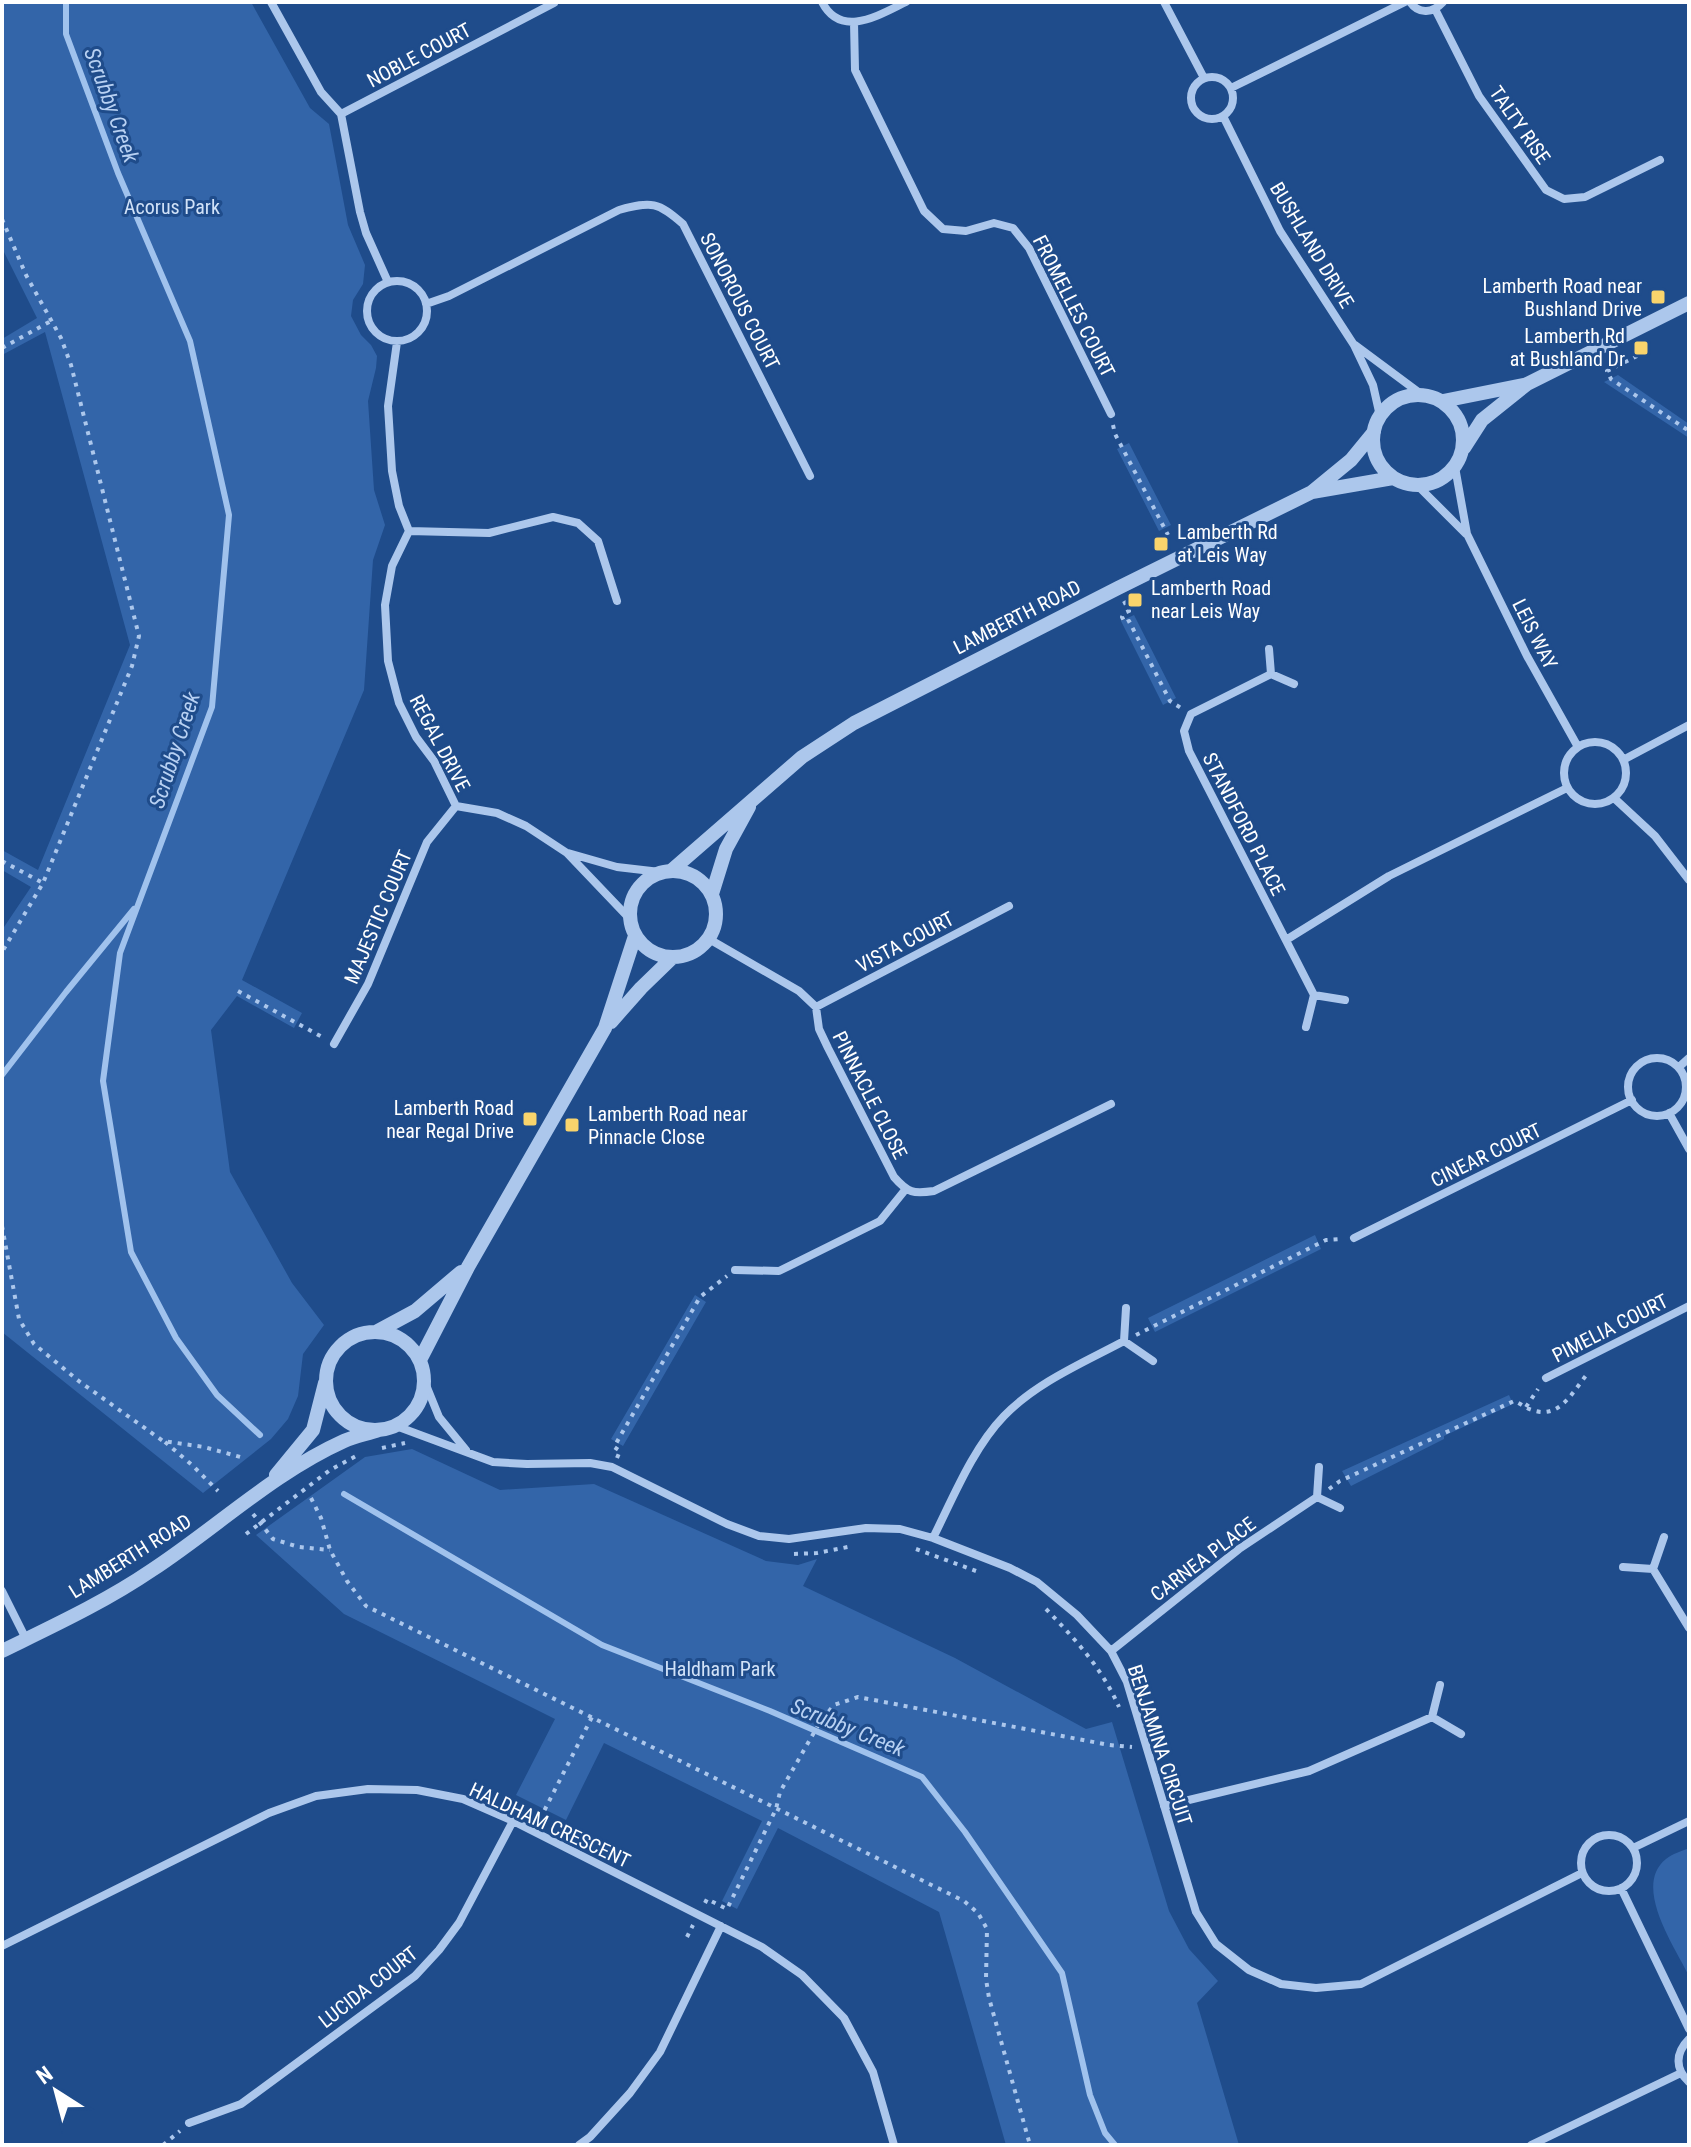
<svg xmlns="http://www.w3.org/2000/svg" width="1691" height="2147" font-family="'Roboto Condensed',sans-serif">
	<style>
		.green { fill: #3365a9 }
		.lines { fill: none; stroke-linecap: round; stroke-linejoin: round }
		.stream { stroke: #a0c2ed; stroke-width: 6 }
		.path { stroke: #acc7ec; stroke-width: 4; stroke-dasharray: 4 6; stroke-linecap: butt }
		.minor { stroke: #acc7ec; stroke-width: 8 }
		.tertiary { stroke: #acc7ec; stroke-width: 14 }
		.poi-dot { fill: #f9d46c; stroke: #1f4c8b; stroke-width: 3 }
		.labels { text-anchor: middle; stroke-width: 6; stroke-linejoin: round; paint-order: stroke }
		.street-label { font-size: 20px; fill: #fff; stroke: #1f4c8b }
		.park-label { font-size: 20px; fill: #d1e2f8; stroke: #1f4c8b }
		.poi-label { font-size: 20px; fill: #fff; stroke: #1f4c8b; text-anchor: end }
		.water-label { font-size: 22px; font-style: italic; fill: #b8d1f3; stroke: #1f4c8b }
	</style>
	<rect width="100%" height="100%" fill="#1f4c8b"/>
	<!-- green -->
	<path class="green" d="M2 2H251L310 108 329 124 348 225 365 265 363 284 353 300 351 316 361 335 371 345 377 356 376 368 368 401 374 490 385 525 373 560 364 690 242 980 302 1013 294 1028 237 996 211 1030 230 1172 292 1283 324 1325 303 1354 298 1396 288 1419 271 1439 203 1493 2 1332V930L31 887 2 870V850L38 870 130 645 45 332 2 355V339L37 318 2 248Z
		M1618 375 1689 424V438L1604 382Z
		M1129 443 1171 525 1159 531 1117 449Z
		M1134 615 1176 698 1163 705 1121 621Z
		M1315 1235 1321 1249 1155 1332 1148 1318Z
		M695 1295 706 1302 623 1446 611 1439Z
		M1509 1395 1513 1404 1444 1436V1439L1351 1486 1342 1471Z
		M412 1449 500 1490 594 1484 766 1561 798 1565 817 1559 803 1586 955 1658 1086 1729 1112 1722 1169 1911 1189 1949 1218 1981 1197 2003 1239 2145H1006L939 1912 778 1828 737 1909 722 1901 762 1821 604 1743 566 1820 516 1795 555 1719 344 1614 256 1535 365 1457Z
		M1689 1848V1976C1675 1947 1632 1886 1666 1859 1672 1854 1682 1851 1689 1848Z"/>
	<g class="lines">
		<!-- stream -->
		<path class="stream" d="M66 2V34L118 173 190 341 229 515 212 707 120 953 103 1081 131 1252 176 1338 217 1395 260 1435
			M2 1075 66 992 134 909
			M344 1494 602 1645 770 1711 922 1777 965 1832 1062 1973 1090 2095 1105 2133 1115 2145"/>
		<!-- path -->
		<path class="path" d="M2 219 26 275 61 338 71 365 139 636 132 666 43 883 2 952
			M1643 343 1647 351 1607 371 1611 379 1689 431
			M2 348 51 321
			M1113 425 1115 434 1168 535
			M1124 601 1129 611 1124 613 1122 617 1125 623 1129 621 1170 701 1181 708
			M2 861 43 883
			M238 991 324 1038
			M2 1226 19 1319 34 1344 80 1382 163 1441 204 1447 244 1458
			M1136 1335 1326 1240 1341 1239
			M1526 1407 1538 1389
			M165 1442 192 1465 218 1491
			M382 1448 405 1443
			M617 1458 620 1451 614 1447 700 1297 727 1276
			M1329 1489 1340 1481 1514 1401C1520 1403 1525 1408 1532 1410 1560 1420 1573 1391 1588 1373
			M311 1498 321 1518 330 1550 347 1581 366 1606 964 1901 978 1913 987 1929 986 1979 989 1998 1030 2145
			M253 1514 273 1539 299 1547 330 1550
			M246 1534 330 1470 358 1455
			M916 1549 976 1571
			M794 1554 817 1553 853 1546
			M1046 1609C1075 1639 1102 1668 1119 1707
			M540 1819 592 1717
			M705 1903 707 1899 727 1909 776 1809 780 1792 820 1722 834 1705 858 1697 1109 1745 1132 1747
			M687 1937 693 1925
			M163 2145 180 2131"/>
		<!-- minor -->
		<path class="minor" d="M271 2 321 92 341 114 360 212 366 233 388 282
			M822 2C841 39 879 15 906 2
			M1164 2 1204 78
			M1410 2C1419 15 1433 13 1443 2
			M1435 9 1479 96 1546 190 1564 199 1585 197 1660 160
			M854 22 855 70 924 211 943 229 966 231 994 223 1013 228 1029 248 1111 414
			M1191 98a21 21 0 1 1 42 0a21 21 0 1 1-42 0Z
			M1231 88 1405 2
			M341 114 554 3
			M1223 116 1280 231 1354 345 1373 385 1380 416
			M367 311a30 30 0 1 1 60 0a30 30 0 1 1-60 0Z
			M426 304 449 296 619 210C652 201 658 202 683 224L810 476
			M397 342 388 406 392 471 399 506 409 531 392 566 385 605 388 661 399 703 416 737 434 761 456 806 497 813 526 826 567 853 629 918
			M1355 345 1421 394
			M1455 467 1467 534 1527 656 1578 747
			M1417 485 1466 534
			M409 531 489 533 553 517 578 523 598 541 617 601
			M1269 649 1271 674 1294 684
			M1271 674 1191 714 1184 731 1189 751 1314 995
			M1564 773a31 31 0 1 1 62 0a31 31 0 1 1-62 0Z
			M1623 760 1689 725
			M1614 798 1655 836 1689 880
			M568 853 617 867 660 872
			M709 939 799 991 816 1007 819 1029 828 1048 894 1177C908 1193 913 1194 934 1191L1111 1104
			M1286 940 1389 876 1567 788
			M816 1007 1009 906
			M1306 1027 1314 995 1345 1000
			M334 1044 368 984 427 842 456 806
			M1628 1087a29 29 0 1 1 58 0a29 29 0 1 1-58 0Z
			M1679 1067 1689 1058
			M1669 1113 1689 1149
			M1354 1238 1632 1100
			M735 1270 779 1271 880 1221 905 1190
			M1126 1308 1124 1341 1153 1361
			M1546 1378 1689 1306
			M424 1380 439 1417 466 1450
			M396 1426 493 1462 527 1464 590 1463 612 1467 727 1524 759 1536 789 1539 866 1528 900 1529 933 1538 1010 1568 1037 1582 1077 1615 1111 1651 1127 1682 1196 1912 1216 1944 1249 1970 1281 1984 1316 1988 1361 1984 1582 1873
			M1319 1467 1317 1497 1340 1508
			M933 1538C953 1498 973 1448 1004 1416 1037 1382 1083 1363 1124 1341
			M1623 1567 1653 1569 1664 1537
			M1653 1569 1689 1628
			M2 1591 26 1639
			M1111 1651 1239 1549 1317 1497
			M1440 1685 1432 1717 1461 1734
			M1164 1806 1309 1771 1432 1717
			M1581 1863a28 28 0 1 1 56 0a28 28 0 1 1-56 0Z
			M1633 1848 1689 1821
			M1621 1888 1689 2029
			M2 1946 269 1813 316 1796 368 1789 417 1790 463 1799 513 1821 762 1947 802 1975 844 2018 873 2072 894 2145
			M1689 2039C1675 2053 1675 2069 1689 2082
			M189 2123 241 2104 415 1976 439 1950 459 1923 513 1821
			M579 2145 590 2137 630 2093 660 2052 721 1926
			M1531 2145 1681 2073"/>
		<!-- tertiary -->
		<path class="tertiary" d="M1373 440a45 45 0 1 1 90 0a45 45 0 1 1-90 0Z
			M1443 401 1523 385
			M1464 448 1482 420 1527 384 1689 303
			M1312 492 1393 478
			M672 870 802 757 854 723 1118 588 1312 492 1351 460 1374 432
			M630 914a43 43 0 1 1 86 0a43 43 0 1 1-86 0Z
			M712 894 726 849 749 807
			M611 1022 641 988 673 957
			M376 1332 415 1311 461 1272
			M326 1381a49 49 0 1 1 98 0a49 49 0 1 1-98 0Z
			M420 1360 468 1267 605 1028 635 936
			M276 1475 313 1430 325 1383
			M2 1651C53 1626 105 1602 152 1570 216 1528 273 1473 344 1441 355 1436 368 1434 379 1430"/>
	</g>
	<!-- markers -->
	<g class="poi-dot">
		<rect x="1650" y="289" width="16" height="16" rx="4"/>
		<rect x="1633" y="340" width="16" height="16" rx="4"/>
		<rect x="1153" y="536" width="16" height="16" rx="4"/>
		<rect x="1127" y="592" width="16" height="16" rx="4"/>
		<rect x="522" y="1111" width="16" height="16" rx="4"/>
		<rect x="564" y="1117" width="16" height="16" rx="4"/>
	</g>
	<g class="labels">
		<!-- street labels -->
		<g class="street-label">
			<text transform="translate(419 55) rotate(-28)" y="7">NOBLE COURT</text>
			<text transform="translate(1520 125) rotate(55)" y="7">TALTY RISE</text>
			<text transform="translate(1312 245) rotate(59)" y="7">BUSHLAND DRIVE</text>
			<text transform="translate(740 301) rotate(63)" y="7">SONOROUS COURT</text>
			<text transform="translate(1074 306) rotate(63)" y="7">FROMELLES COURT</text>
			<text transform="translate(1017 617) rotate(-27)" y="7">LAMBERTH ROAD</text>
			<text transform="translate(1535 634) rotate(63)" y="7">LEIS WAY</text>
			<text transform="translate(440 743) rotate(62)" y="7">REGAL DRIVE</text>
			<text transform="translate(1244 824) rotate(63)" y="7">STANDFORD PLACE</text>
			<text transform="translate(378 917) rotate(-67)" y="7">MAJESTIC COURT</text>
			<text transform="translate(905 942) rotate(-28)" y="7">VISTA COURT</text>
			<text transform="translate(870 1095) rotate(63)" y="7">PINNACLE CLOSE</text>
			<text transform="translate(1486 1155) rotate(-26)" y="7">CINEAR COURT</text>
			<text transform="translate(1610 1328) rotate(-27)" y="7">PIMELIA COURT</text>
			<text transform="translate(130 1556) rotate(-32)" y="7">LAMBERTH ROAD</text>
			<text transform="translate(1203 1559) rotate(-37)" y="7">CARNEA PLACE</text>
			<text transform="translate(1160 1745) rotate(72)" y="7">BENJAMINA CIRCUIT</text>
			<text transform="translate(550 1825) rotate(25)" y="7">HALDHAM CRESCENT</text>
			<text transform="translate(368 1987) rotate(-38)" y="7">LUCIDA COURT</text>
		</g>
		<!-- park labels -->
		<g class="park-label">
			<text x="172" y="214">Acorus Park</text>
			<text x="720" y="1676">Haldham Park</text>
		</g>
		<!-- poi labels -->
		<g class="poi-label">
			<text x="1642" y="293">Lamberth Road near<tspan x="1642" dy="23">Bushland Drive</tspan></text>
			<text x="1625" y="343">Lamberth Rd<tspan x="1625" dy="23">at Bushland Dr</tspan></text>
			<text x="1177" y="539" text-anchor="start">Lamberth Rd<tspan x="1177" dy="23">at Leis Way</tspan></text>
			<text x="1151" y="595" text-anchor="start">Lamberth Road<tspan x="1151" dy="23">near Leis Way</tspan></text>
			<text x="514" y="1115">Lamberth Road<tspan x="514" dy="23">near Regal Drive</tspan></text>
			<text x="588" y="1121" text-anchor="start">Lamberth Road near<tspan x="588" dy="23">Pinnacle Close</tspan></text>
		</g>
		<!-- water labels -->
		<g class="water-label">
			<text transform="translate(112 105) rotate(70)" y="8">Scrubby Creek</text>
			<text transform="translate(174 750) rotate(-72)" y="8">Scrubby Creek</text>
			<text transform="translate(848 1727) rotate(22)" y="8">Scrubby Creek</text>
		</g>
	</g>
	<!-- border -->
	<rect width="1691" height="2147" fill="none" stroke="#ffffff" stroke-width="8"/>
	<!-- north arrow -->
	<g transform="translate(56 2091) rotate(324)" stroke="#1f4c8b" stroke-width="6" paint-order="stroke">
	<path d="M0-6L14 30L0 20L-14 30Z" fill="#ffffff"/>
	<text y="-12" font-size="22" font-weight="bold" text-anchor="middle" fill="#ffffff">N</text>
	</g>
</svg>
